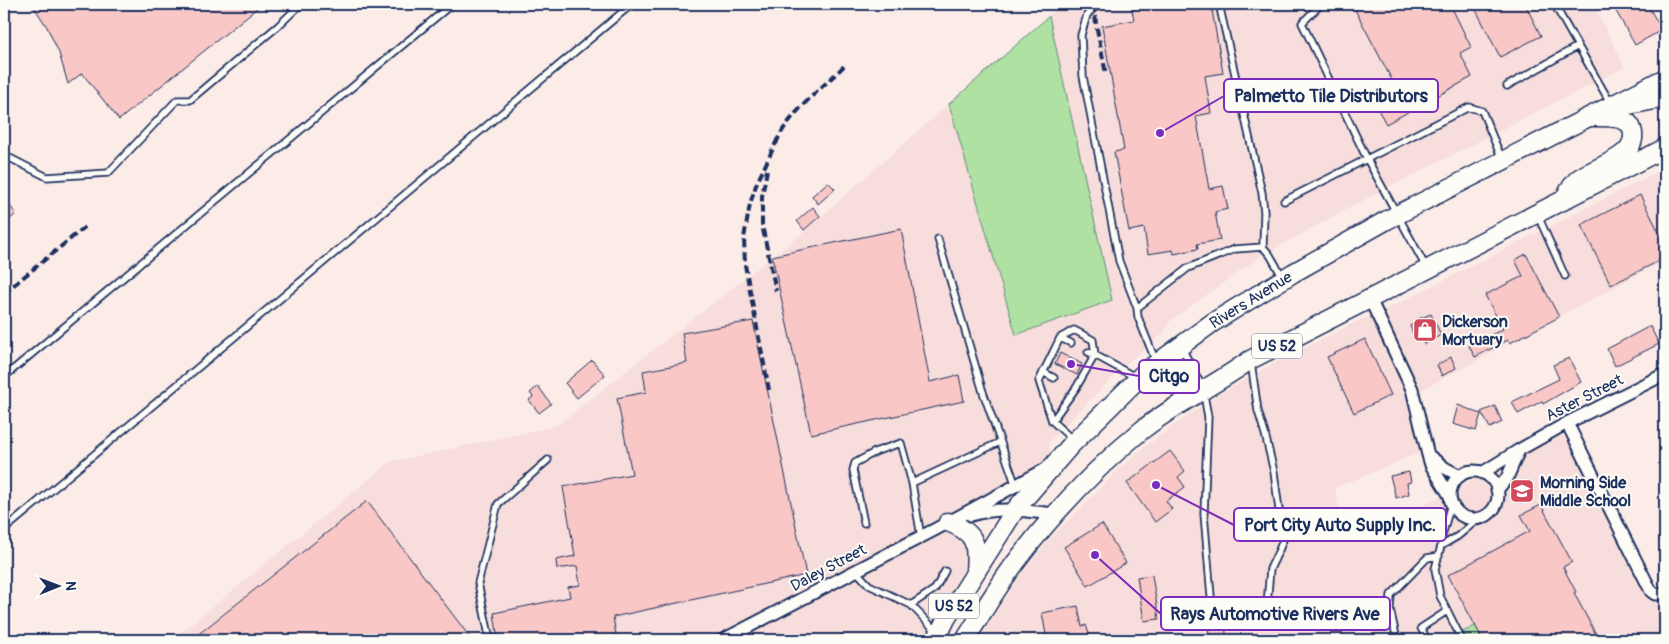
<svg xmlns="http://www.w3.org/2000/svg" width="1669" height="644" font-family="Pangolin,sans-serif">
	<style>
		.built { fill: #f7dddb }
		.green { fill: #afe1a2; stroke: #658880 }
		.building { fill: #f8c7c6; stroke: #1b2f5e }
		.lines { fill: none; stroke-linecap: round; stroke-linejoin: round }
		.lane-casing { stroke: #1b2f5e; stroke-width: 9 }
		.street-casing { stroke: #1b2f5e; stroke-width: 15 }
		.primary-casing { stroke: #1b2f5e; stroke-width: 21 }
		.lane { stroke: #fdfcf7; stroke-width: 5.5 }
		.street { stroke: #fdfcf7; stroke-width: 11 }
		.primary { stroke: #fdfcf7; stroke-width: 18 }
		.rail { stroke: #1b2f5e; stroke-width: 4; stroke-dasharray: 8 4; stroke-linecap: butt }
		.labels { text-anchor: middle; stroke-width: 4; stroke-linejoin: round; paint-order: stroke }
		.shield { fill: #fdfcf7; stroke: #5f6c8c; stroke-width: 1 }
		.shield-label { font-size: 15px; font-weight: bold; fill: #1b2f5e }
		.street-label { font-size: 16px; fill: #1b2f5e; stroke: #fdfcf7 }
		.poi-label { font-size: 16px; font-weight: bold; fill: #1b2f5e; stroke: #fdfcf7; text-anchor: start }
		.leader { fill: none; stroke: #7b2cbf; stroke-width: 2 }
		.callout-dot { fill: #7b2cbf; stroke: #fdfcf7; stroke-width: 2 }
		.callout { fill: #fdfcf7; stroke: #7b2cbf; stroke-width: 2 }
		.callout-label { font-size: 18px; text-anchor: middle; font-weight: bold; fill: #1b2f5e }
	</style>
	<rect width="100%" height="100%" fill="#fcece8"/>
	<filter id="ink" filterUnits="userSpaceOnUse"><feTurbulence type="fractalNoise" baseFrequency=".02" numOctaves="2"/><feDisplacementMap in="SourceGraphic" scale="10" xChannelSelector="R" yChannelSelector="G"/><feConvolveMatrix kernelMatrix="1 2 1 2 8 2 1 2 1" color-interpolation-filters="sRGB"/></filter>
	<g filter="url(#ink)">
		<!-- built -->
		<path class="built" d="M1062 4H1593L1625 67 1354 205 1258 258 1169 322 1164 333 1126 364 1048 443 1054 465 936 529 955 536 963 541 967 548 968 556 966 566 945 599 924 640H172L390 462 556 426 800 235 949 104 1016 335 1111 300 1049 16Z
			M1665 168V260L1414 394 1426 450 1335 488 1347 544 1559 436H1563L1568 439 1651 601 1656 603 1665 598V640H979L989 623 1018 579 1046 543 1120 468 1146 446 1193 412 1218 395 1267 367 1358 321 1377 314Z"/>
		<!-- green -->
		<path class="green" d="M1049 16 1112 300 1016 335 949 104Z
			M1500 613 1507 632 1492 640H1447Z"/>
		<!-- building -->
		<path class="building" d="M32 4H262L119 120 82 73 68 84 59 53 47 27Z
			M1131 4H1211L1223 73 1205 76 1211 113 1196 116 1209 189 1223 186 1228 209 1215 212 1220 240 1197 244 1198 249 1174 254 1173 250 1148 254 1144 228 1129 231 1114 152 1124 150 1102 26 1134 20Z
			M1352 4H1450L1471 47 1460 53 1472 77 1386 124 1370 95 1393 82Z
			M1473 4H1525L1541 36 1500 57Z
			M1612 4H1647L1662 30 1635 45Z
			M828 182 835 189 818 204 812 196Z
			M1640 195 1665 244V258L1611 285 1581 225Z
			M4 198 16 214 4 224Z
			M813 207 820 216 804 230 797 221Z
			M901 229 930 382 959 375 964 401 811 434 772 256Z
			M1526 254 1559 317 1510 343 1508 340 1475 357 1469 346 1503 329 1485 295 1523 276 1515 260Z
			M1431 314 1441 335 1424 344 1419 333 1414 336 1410 326 1419 320 1418 319Z
			M753 321 806 575 613 617 617 640H498L494 613 570 597 568 587 580 585 577 566 557 569 556 560 575 556 563 487 632 474 617 398 646 392 643 371 687 363 682 333Z
			M1650 326 1659 344 1615 366 1607 349Z
			M1365 339 1391 395 1354 413 1327 357Z
			M1060 353 1082 364 1077 375 1055 364Z
			M1451 357 1456 368 1442 376 1437 365Z
			M1569 358 1581 382 1543 404 1542 401 1518 414 1512 402 1559 379 1553 365Z
			M592 360 605 375 577 398 565 383Z
			M538 386 551 404 539 413 529 400 533 397 530 393Z
			M1458 405 1481 414 1476 431 1453 424Z
			M1495 406 1502 422 1490 428 1481 412Z
			M1170 451 1185 471 1178 477 1185 487 1166 501 1172 509 1155 522 1127 483Z
			M1409 472 1411 482 1407 483 1409 494 1396 498 1390 476Z
			M367 501 472 640H191Z
			M1541 505 1572 562 1563 567 1576 592 1574 593 1599 640H1483L1448 575 1530 531 1521 515Z
			M1102 524 1126 563 1088 586 1064 547Z
			M1152 575 1159 619 1144 621 1137 577Z
			M1078 606 1082 627 1086 625 1090 637 1079 640H1047L1042 613Z
			M1225 612 1226 635 1209 636 1207 615Z"/>
		<g class="lines">
			<defs>
				<path id="lane" d="M1106 4 1094 8 1087 15 1081 35 1083 76 1119 261 1137 308
					M1219 4 1262 193 1264 212 1263 247
					M1319 4 1320 5 1302 23 1367 159 1427 269
					M1554 4 1611 104
					M1507 86 1578 46
					M4 155 47 177 108 173 177 100H190L278 26 301 4
					M1284 201 1469 107 1482 111 1502 159
					M1538 216 1565 276
					M938 239 983 392 1016 486
					M1060 338 1074 330 1093 340 1095 355
					M1182 348 1203 389 1208 417 1204 514 1212 608
					M1088 352 1095 355
					M1156 362 1138 317 1137 308 1188 268 1235 249 1263 247 1270 255 1282 276
					M1251 362 1258 411 1265 434 1274 472 1283 540 1279 550 1270 569 1267 605
					M1043 372 1054 378
					M4 377 452 4
					M1052 421 1039 381 1060 338 1071 343
					M1073 440 1052 421 1076 388 1095 355 1135 377
					M1451 504 1441 539V546L1458 536 1478 519
					M864 523 853 470 855 463 877 451 901 443 912 483
					M4 530 632 4
					M921 537 912 483 1000 442
					M1441 546 1435 569 1440 596 1462 640
					M856 571 869 585 911 605 937 632
					M911 605 935 589 945 571
					M490 640 478 583 498 504 548 460
					M1397 640 1390 609 1391 595 1427 558 1439 556
					M1427 640 1421 628 1447 611"/>
				<path id="street" d="M1370 299 1412 389 1428 455
					M1567 423 1651 591 1655 594H1665
					M1519 450 1567 423 1665 374
					M1450 495a24 24 0 1 1 48 0a24 24 0 1 1-48 0Z
					M1482 473 1519 450 1507 478 1497 490
					M1450 496 1431 465 1428 455 1445 468 1460 476
					M971 515C999 506 1026 511 1055 514
					M723 640 936 529 1044 470"/>
				<g id="primary">
					<path d="M1624 106 1665 98"/>
					<path d="M1563 201C1567 194 1572 184 1578 179 1595 166 1641 157 1632 129 1628 115 1603 117 1591 117"/>
					<path d="M948 522C977 533 977 544 975 572"/>
					<path id="s1" d="M936 640 946 619 1015 510 1071 445 1145 372 1212 323 1293 273 1387 220 1665 78"/>
					<path d="M965 640C983 612 999 584 1019 558 1055 511 1097 467 1142 430 1176 403 1216 385 1250 360L1665 148"/>
				</g>
			</defs>
			<!-- lane casing -->
			<use href="#lane" class="lane-casing"/>
			<!-- street casing -->
			<use href="#street" class="street-casing"/>
			<!-- primary casing -->
			<use href="#primary" class="primary-casing"/>
			<!-- lane -->
			<use href="#lane" class="lane"/>
			<!-- street -->
			<use href="#street" class="street"/>
			<!-- primary -->
			<use href="#primary" class="primary"/>
			<!-- rail -->
			<path class="rail" d="M1094 4 1096 24 1106 74
				M776 144C785 117 824 86 844 66
				M767 170 762 196V225L776 291
				M4 293 86 226
				M769 390 745 265 744 238 750 204 756 185 778 138"/>
		</g>
	</g>
	<!-- icons -->
	<defs>
		<symbol id="shop-square" viewBox="-11 -11 22 22"><rect x="-9" y="-9" width="18" height="18" rx="4" fill="#d1495b" stroke="#fdfcf7"/><path d="M-5-2.5h2.3a2.7 3.5 0 0 1 5.4 0H5L5.5 6h-11ZM-1.5-2.5h3a1.5 2.3 0 0 0-3 0Z" fill="#fff"/></symbol>
		<symbol id="school-square" viewBox="-11 -11 22 22"><rect x="-9" y="-9" width="18" height="18" rx="4" fill="#d1495b" stroke="#fdfcf7"/><path d="M0-5L7-2L0 1L-7-2ZM-4 1L0 2.5L4 1V4Q0 6-4 4Z" fill="#fff"/></symbol>
	</defs>
	<g fill-rule="evenodd">
		<use href="#shop-square" x="1411" y="316" width="28" height="28"/>
		<use href="#school-square" x="1508" y="477" width="28" height="28"/>
	</g>
	<g class="labels">
		<!-- shield labels -->
		<g class="shield">
			<rect x="1252" y="333.5" width="50" height="25" rx="4"/>
			<rect x="929" y="593.5" width="50" height="25" rx="4"/>
		</g>
		<g class="shield-label">
			<text x="1277" y="351">US 52</text>
			<text x="954" y="611">US 52</text>
		</g>
		<!-- street labels -->
		<g class="street-label">
			<text dy="6" stroke="none"><textPath href="#s1" startOffset="470">Rivers Avenue</textPath></text>
			<text transform="translate(1584 397) rotate(-27)" y="6">Aster Street</text>
			<text transform="translate(828 567) rotate(-28)" y="6">Daley Street</text>
		</g>
		<!-- poi labels -->
		<g class="poi-label">
			<text x="1442" y="327">Dickerson<tspan x="1442" dy="18">Mortuary</tspan></text>
			<text x="1540" y="488">Morning Side<tspan x="1540" dy="18">Middle School</tspan></text>
		</g>
	</g>
	<!-- callouts -->
	<path class="leader" d="M1160 133L1224 96M1071 364L1139 376M1156 485L1234 525M1095 555L1161 614"/>
	<g class="callout-dot">
		<circle cx="1160" cy="133" r="5"/>
		<circle cx="1071" cy="364" r="5"/>
		<circle cx="1156" cy="485" r="5"/>
		<circle cx="1095" cy="555" r="5"/>
	</g>
	<g class="callout">
		<rect x="1224" y="79" width="214" height="33" rx="5"/>
		<rect x="1139" y="360" width="60" height="33" rx="5"/>
		<rect x="1234" y="508" width="212" height="33" rx="5"/>
		<rect x="1161" y="597" width="229" height="33" rx="5"/>
	</g>
	<g class="callout-label">
		<text x="1331" y="102">Palmetto Tile Distributors</text>
		<text x="1169" y="382">Citgo</text>
		<text x="1340" y="531">Port City Auto Supply Inc.</text>
		<text x="1275" y="620">Rays Automotive Rivers Ave</text>
	</g>
	<!-- margin -->
	<rect width="1669" height="644" fill="none" stroke="#fdfcf7" stroke-width="20"/>
	<rect x="10" y="10" width="1649" height="624" fill="none" stroke="#1b2f5e" stroke-width="2" filter="url(#ink)"/>
	<!-- north arrow -->
	<g transform="translate(58 586) rotate(89)" stroke="#fdfcf7" stroke-width="4" paint-order="stroke">
	<path d="M0-4L9 19L0 12L-9 19Z" fill="#1b2f5e"/>
	<text y="-8" font-size="14" font-weight="bold" text-anchor="middle" fill="#1b2f5e">N</text>
	</g>
</svg>
